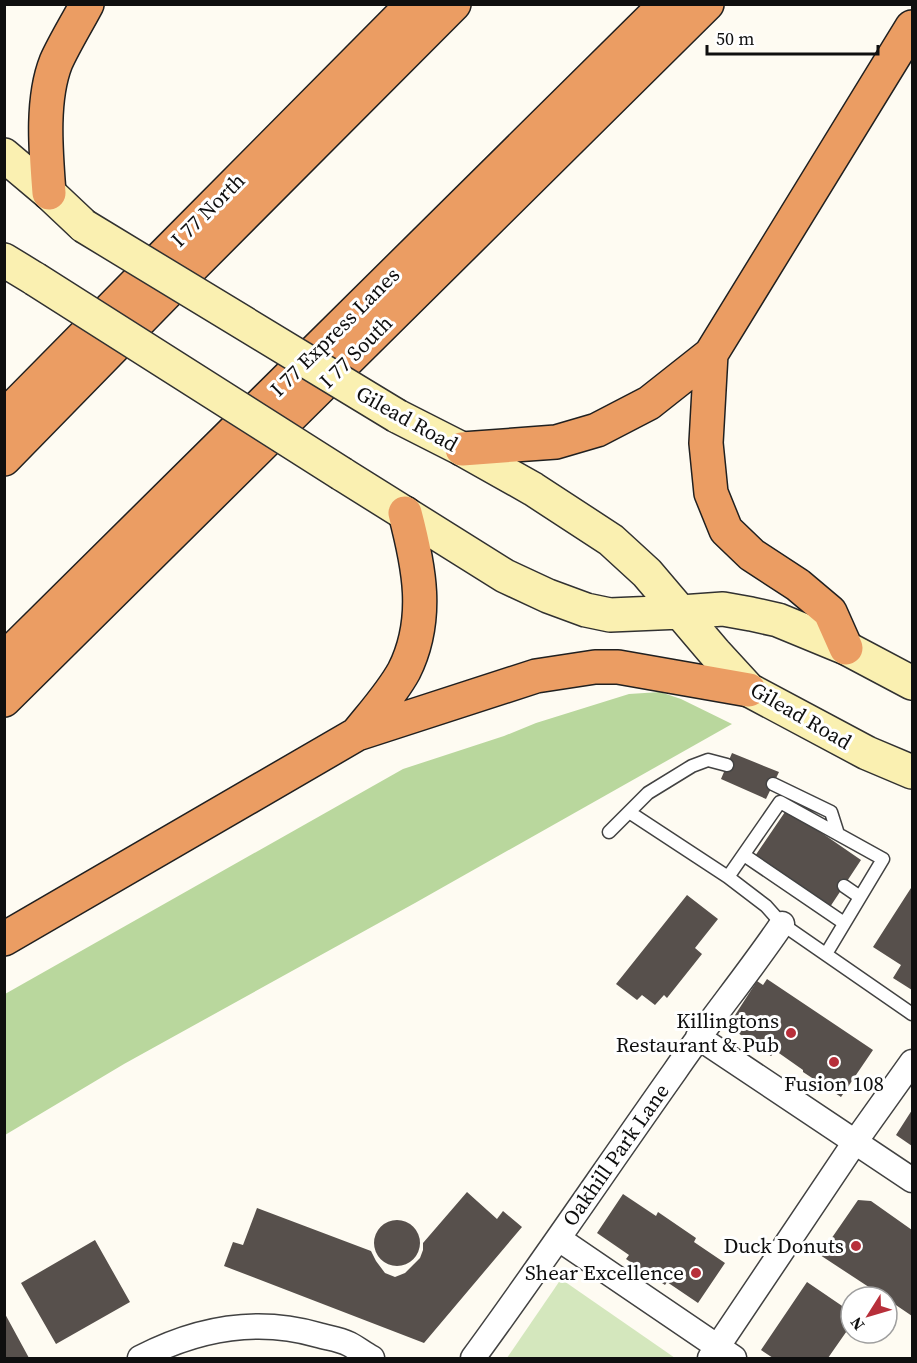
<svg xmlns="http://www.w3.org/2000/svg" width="917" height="1363" font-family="'Source Serif 4',serif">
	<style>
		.green { fill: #d4e7bd }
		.forest { fill: #b9d79d }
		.building { fill: #57504c }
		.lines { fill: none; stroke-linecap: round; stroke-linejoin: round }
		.service-casing { stroke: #424242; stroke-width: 15 }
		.minor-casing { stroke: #424242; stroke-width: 27 }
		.secondary-casing { stroke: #313131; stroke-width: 36 }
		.motorway-casing { stroke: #202020; stroke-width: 36 }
		.service { stroke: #fff; stroke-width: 12 }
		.minor { stroke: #fff; stroke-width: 24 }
		.secondary { stroke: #faf0b1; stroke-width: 33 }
		.motorway { stroke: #eb9d63; stroke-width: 33 }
		.secondary-bridge-casing { stroke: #313131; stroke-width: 36; stroke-linecap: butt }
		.secondary-bridge { stroke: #faf0b1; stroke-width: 33 }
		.poi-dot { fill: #b72f3a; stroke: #fff; stroke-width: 2 }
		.labels { text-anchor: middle; stroke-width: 6; stroke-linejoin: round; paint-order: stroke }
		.street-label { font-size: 21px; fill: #0f0f0f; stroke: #fff }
		.poi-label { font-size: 21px; fill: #0f0f0f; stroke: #fff; text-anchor: end }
	</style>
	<rect width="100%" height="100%" fill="#fefbf2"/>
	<!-- green -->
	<path class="green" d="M561 1279 665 1351 675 1358H507Z"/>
	<!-- forest -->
	<path class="forest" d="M660 692 681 699 732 724 415 903 124 1064 5 1135V994L403 769 504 736 536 723 629 694Z"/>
	<!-- building -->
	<path class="building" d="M732 753 779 772 766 799 721 779Z
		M787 809 861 860 828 910 753 859Z
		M911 888 912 889V990L893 978 901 965 873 947Z
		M687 895 718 919 695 948 702 954 667 998 664 995 655 1005 642 995 637 1000 616 984Z
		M767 979 873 1050 841 1097 803 1072V1070L776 1051 771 1056 728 1026 757 981 763 985Z
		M912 1110V1146L896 1135Z
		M467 1192 497 1219 503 1211 522 1227 424 1343 224 1266 233 1242 243 1245 257 1208 371 1251 376 1261 385 1273 395 1277 405 1273 420 1258 423 1250V1243Z
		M623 1194 656 1216 658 1212 696 1238 694 1242 725 1263 698 1303 667 1282 665 1285 626 1259 629 1255 597 1233Z
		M858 1200 871 1201 912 1230V1316L887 1299V1297H884L820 1255Z
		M374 1243a23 23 0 1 1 46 0a23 23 0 1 1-46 0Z
		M95 1240 130 1302 56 1344 21 1283Z
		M807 1282 851 1312V1325L828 1358H773L761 1350Z
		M4 1312 29 1358H4Z"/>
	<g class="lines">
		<defs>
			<path id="service" d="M773 784 831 812 838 834
				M629 812 728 877
				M609 832 648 793 692 766 708 760 727 765
				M744 855 844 923
				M844 886 860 897
				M826 954 883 859 780 802 728 877 766 906 782 924 912 1014"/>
			<path id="minor" d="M698 1037 912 1180
				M559 1239 734 1358
				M140 1358C196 1329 256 1317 318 1335 328 1338 339 1339 349 1344 357 1348 364 1354 372 1358
				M473 1358C542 1264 607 1167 675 1071 709 1021 748 974 782 924
				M710 1358 855 1142 912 1062"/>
			<path id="secondary" d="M4 155 49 193 84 226
				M4 260 35 279
				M397 416 462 449 533 489 611 540 647 573 715 653 749 690 867 753 912 772
				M342 474 505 576 548 596 586 610 610 615 681 612 723 609 751 614 778 620 846 648 912 683"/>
			<path id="motorway" d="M49 193C46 153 41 100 56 62 64 44 77 23 87 4
				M711 354 706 443 711 493 726 530 752 555 798 585 830 612 846 648
				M4 417 159 260 413 4
				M462 449 556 442 597 430 649 403 711 354 912 27
				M4 459 179 280 454 4
				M4 659 666 4
				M4 700 707 4
				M357 734C373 714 392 693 404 671 430 619 419 566 405 513
				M4 939 357 734 536 676 595 667H618L749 690"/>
		</defs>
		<!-- service casing -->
		<use href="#service" class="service-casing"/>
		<!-- minor casing -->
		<use href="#minor" class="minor-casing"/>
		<!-- secondary casing -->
		<use href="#secondary" class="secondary-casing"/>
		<!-- motorway casing -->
		<use href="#motorway" class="motorway-casing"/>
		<!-- service -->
		<use href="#service" class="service"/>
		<!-- minor -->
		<use href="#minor" class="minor"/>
		<!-- secondary -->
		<use href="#secondary" class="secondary"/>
		<!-- motorway -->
		<use href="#motorway" class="motorway"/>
		<defs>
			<path id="secondary-bridge" d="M84 226 397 416
				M35 279 342 474"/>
		</defs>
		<!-- secondary-bridge casing -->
		<use href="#secondary-bridge" class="secondary-bridge-casing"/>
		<!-- secondary-bridge -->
		<use href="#secondary-bridge" class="secondary-bridge"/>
	</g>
	<!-- markers -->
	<g class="poi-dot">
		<circle cx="791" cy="1033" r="6"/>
		<circle cx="834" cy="1062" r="6"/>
		<circle cx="856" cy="1246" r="6"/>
		<circle cx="696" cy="1273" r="6"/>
	</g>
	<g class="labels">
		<!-- street labels -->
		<g class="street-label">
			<text transform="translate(208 210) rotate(-45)" y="7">I 77 North</text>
			<text transform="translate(335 332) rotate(-45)" y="7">I 77 Express Lanes</text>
			<text transform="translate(356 352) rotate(-45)" y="7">I 77 South</text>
			<text transform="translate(407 419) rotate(29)" y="7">Gilead Road</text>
			<text transform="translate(801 716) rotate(30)" y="7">Gilead Road</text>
			<text transform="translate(616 1155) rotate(-55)" y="7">Oakhill Park Lane</text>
		</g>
		<!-- poi labels -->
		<g class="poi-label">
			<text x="779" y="1028">Killingtons<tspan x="779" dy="24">Restaurant &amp; Pub</tspan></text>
			<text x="834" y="1091" text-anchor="middle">Fusion 108</text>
			<text x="844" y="1253">Duck Donuts</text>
			<text x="684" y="1280">Shear Excellence</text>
		</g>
	</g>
	<!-- border -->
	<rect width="917" height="1363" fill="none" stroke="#0f0f0f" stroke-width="12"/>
	<!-- north arrow -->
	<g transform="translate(869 1315) rotate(233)"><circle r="28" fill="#ffffff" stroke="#9f9f9f" stroke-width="1.5"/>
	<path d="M0-4.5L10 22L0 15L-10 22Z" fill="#b72f3a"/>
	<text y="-9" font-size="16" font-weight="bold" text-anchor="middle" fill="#0f0f0f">N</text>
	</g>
	<!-- scale -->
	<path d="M707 45v9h171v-9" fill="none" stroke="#0f0f0f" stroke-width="3"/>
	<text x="716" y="45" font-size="18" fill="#0f0f0f" stroke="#ffffff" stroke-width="4.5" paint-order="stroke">50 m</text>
</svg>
